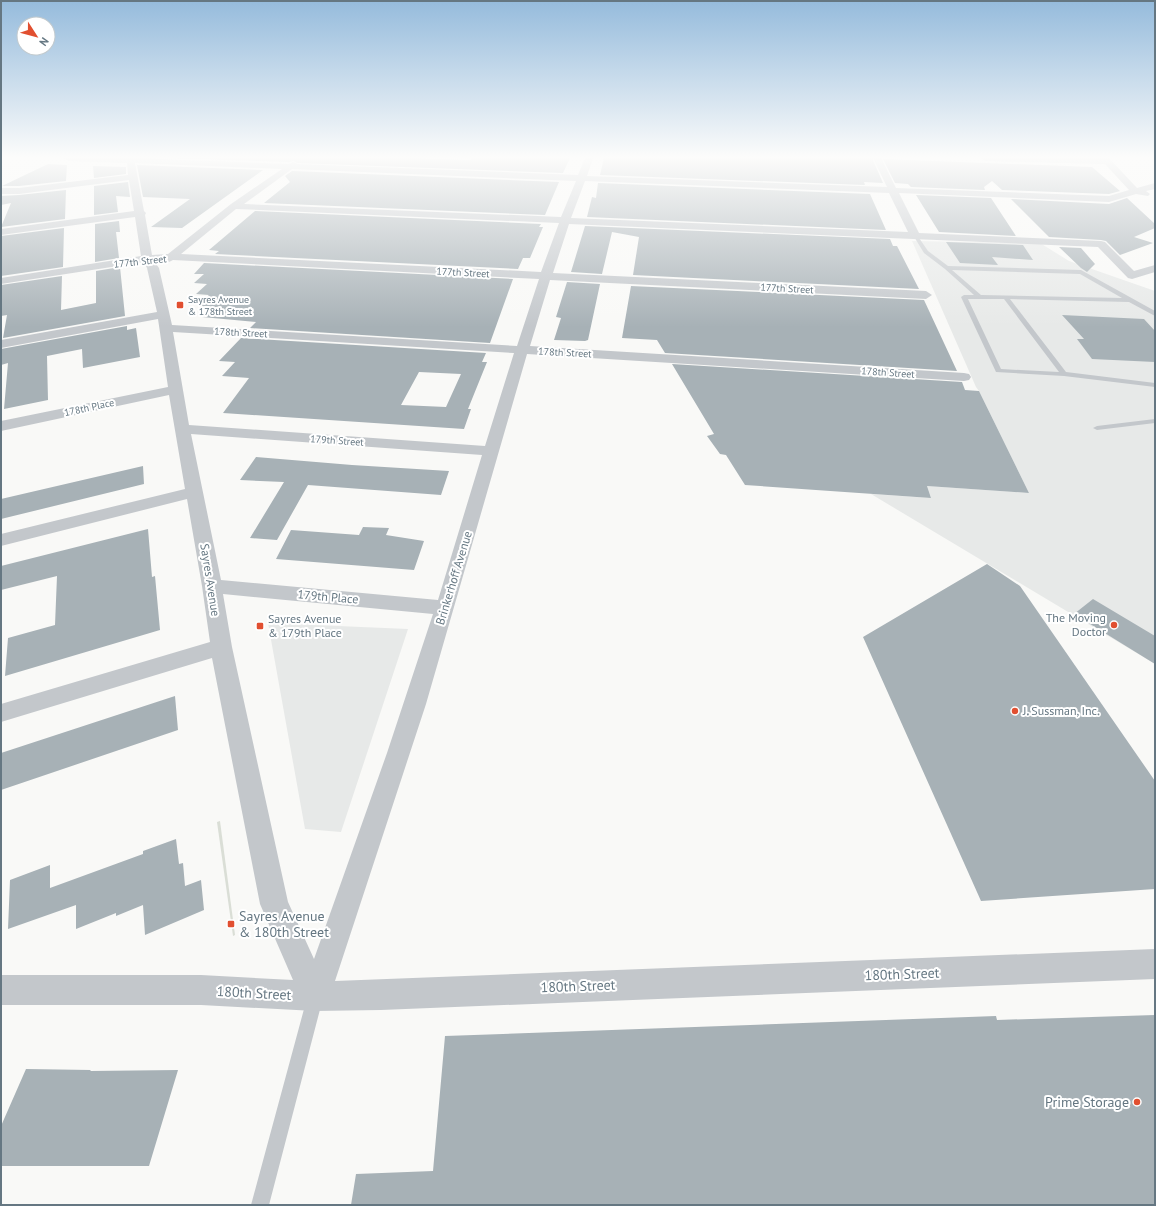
<svg xmlns="http://www.w3.org/2000/svg" width="1156" height="1206" font-family="'PT Sans',sans-serif">
	<style>
		.built { fill: #e7e9e8 }
		.green { fill: #daded6 }
		.building { fill: #a7b1b6; fill-rule: evenodd }
		.lines { fill: none; stroke-linecap: round; stroke-linejoin: round }
		.lane { fill: #c3c7cb; fill-rule: evenodd }
		.street { fill: #c3c7cb; fill-rule: evenodd }
		.poi-dot { fill: #e14f30; stroke: #fff; stroke-width: 1.5 }
		.labels { text-anchor: middle; stroke-width: 4; stroke-linejoin: round; paint-order: stroke }
		.far-street-label { font-size: 10px; fill: #657782; stroke: #fff }
		.far-poi-label { font-size: 10px; fill: #657782; stroke: #fff; text-anchor: start }
		.street-label { font-size: 12px; fill: #657782; stroke: #fff }
		.poi-label { font-size: 12px; fill: #657782; stroke: #fff; text-anchor: start }
		.near-poi-label { font-size: 14px; fill: #657782; stroke: #fff; text-anchor: start }
		.near-street-label { font-size: 14px; fill: #657782; stroke: #fff }
	</style>
	<rect width="100%" height="100%" fill="#f9f9f7"/>
	<!-- built -->
	<path class="built" d="M912 241 1040 243 1069 261 1155 291V664L871 494 931 498 927 486 1029 493 979 391 976 387Z
		M268 623 408 629 341 832 305 829Z"/>
	<!-- green -->
	<path class="green" d="M220 821 235 935 233 936 217 822Z"/>
	<!-- building -->
	<path class="building" d="M172 158H391L471 160 473 158H570L563 173 297 163 294 161 289 162Z
		M604 158H872L883 183 864 182 865 185 600 175Z
		M883 159 1092 167 1120 191 1109 194 1002 190 992 181 984 187 985 190 911 187 908 184 895 183Z
		M48 164 67 165 66 181 19 186H2Z
		M137 165 263 170 182 228 151 227 190 199 143 197Z
		M93 166 126 167V174L94 178Z
		M292 171 559 182 545 215 264 203 290 182 285 176Z
		M128 182 130 197 116 196 118 212 94 215V186Z
		M598 183 870 194 886 230 587 217 592 197 596 198Z
		M66 190 65 219 1 227 11 203 1 205V196L19 195Z
		M916 195 991 198 1016 236 939 232Z
		M1127 198 1155 224V228L1134 237 1153 243 1120 255 1106 241 1101 240 1049 237 1011 199 1109 204Z
		M255 211 541 224 539 227H543L530 258H523L518 269 215 254 219 251 209 250Z
		M119 221 120 232H116L119 258 95 262V224Z
		M585 226 890 239 893 246H897L919 289 633 275 639 237 612 232 602 274 571 272Z
		M64 228 63 267 1 276V236Z
		M946 242 1023 245 1033 260 992 257 998 265 960 263Z
		M1059 247 1081 248 1095 264 1087 272 1081 268Z
		M204 263 513 279 490 343 250 328 256 322 202 317 213 307 197 306 209 295 196 294 207 284 194 283 204 274H194Z
		M120 267 125 316 3 338 7 315 1 316V285L62 276 61 310 96 303V271Z
		M567 282 600 284 588 340 585 341 554 340 561 318 556 317Z
		M631 286 924 300 957 371 665 353 657 340 622 338Z
		M1062 315 1144 319 1155 331V362L1092 359 1077 339H1084Z
		M127 326V330L136 328 140 357 83 368 82 349 47 356 48 400 4 409 8 363 1 365V349Z
		M241 338 486 353 482 362H487L468 409H471L464 429 223 413 249 378 222 376 235 362 219 361ZM419 372 461 374 446 407 401 405Z
		M672 364 962 382 965 390 979 391 1029 493 927 486 931 498 745 485 726 455 720 454 707 436 714 434Z
		M256 457 352 465 449 471 441 495 308 485 277 540 250 538 284 482 240 480Z
		M143 466 144 484 1 519V499Z
		M363 527 389 528 386 535 424 541 414 570 276 559 291 530 359 535Z
		M148 529 152 577 155 576 160 630 5 676 8 638 55 625 57 576 1 590V566Z
		M987 564 1020 586 1155 781V889L981 901 863 637Z
		M1093 599 1155 636V664L1074 614Z
		M175 696 178 730 1 790V753Z
		M176 839 179 864 183 863 185 886 201 880 204 910 145 935 143 905 116 916V913L76 929V905L8 929 10 880 50 865V888L143 854V851Z
		M1155 1015V1205H351L356 1174 433 1171 445 1036 996 1016 997 1020Z
		M26 1069 91 1070 90 1071 178 1070 149 1166H1V1126Z"/>
	<g class="lines">
		<!-- lane -->
		<path class="lane" d="M913 235H917L928 251 948 266 1081 270 1155 311V316L1129 302 1010 299 1066 372 1155 383V387L1064 376 996 372 961 297 964 295H974L945 269 924 253ZM952 270 1080 274 1122 298 981 295ZM968 299H1004L1059 372 1001 369Z
			M1155 419V423L1097 430 1093 428 1097 426Z
			M315 990 320 993 323 998 269 1205H251L307 998 310 993Z"/>
		<!-- street -->
		<path class="street" d="M64 158H134L289 164 293 162 297 164 578 175 585 158H593L587 176 887 187 873 158H881L896 188 1109 196 1129 190 1105 164 985 161 981 158H1109L1137 188 1155 183V189L1146 191 1150 194 1148 196 1136 194 1109 202 899 193 919 233 1101 241 1105 242 1134 271 1155 265V272L1132 279 1128 278 1098 247 569 224 553 273 926 291 932 295 926 299 550 280 530 346 964 373 969 374 971 377 969 380 964 381 527 354 426 704 335 981 1155 949V979L381 1010 315 1011 201 1005H1V975H201L293 980 260 904 212 658 1 722V704L210 642 202 586 187 499 1 546V534L185 489 169 395 1 431V421L168 387 158 319 1 348V340L157 312 147 268 144 262 1 284V278L141 256 135 217 1 235V229L134 211 129 180 19 194H1V188H19L128 175 127 163 68 161ZM135 163 282 169 231 204 168 254 152 255 145 215 146 213 144 211ZM292 169 576 181 561 217 244 204ZM585 181 889 193 908 232 571 218ZM236 209 559 223 541 272 181 254ZM173 260 539 279 517 346 172 325 159 268 154 261H162L167 263ZM173 332 514 353 485 446 189 425ZM191 434 482 455 438 600 221 580ZM223 594 433 614 387 753 314 959 288 902 232 647Z"/>
	</g>
	<!-- sky -->
	<linearGradient id="sky" x2="0" y2="1"><stop stop-color="#95bbdc"/><stop offset="0.48" stop-color="#fcfcfb"/><stop offset="1" stop-color="#fcfcfb" stop-opacity="0"/></linearGradient>
	<rect width="1156" height="327" fill="url(#sky)"/>
	<!-- markers -->
	<g class="poi-dot">
		<rect x="176" y="301" width="8" height="8" rx="2"/>
		<circle cx="1114" cy="625" r="4"/>
		<rect x="256" y="622" width="8" height="8" rx="2"/>
		<circle cx="1015" cy="711" r="4"/>
		<rect x="227" y="920" width="8" height="8" rx="2"/>
		<circle cx="1137" cy="1102" r="4"/>
	</g>
	<g class="labels">
		<!-- far-street labels -->
		<g class="far-street-label">
			<text transform="translate(140 261) rotate(-6)" y="4">177th Street</text>
			<text transform="translate(463 272) rotate(3)" y="4">177th Street</text>
			<text transform="translate(787 288) rotate(3)" y="4">177th Street</text>
			<text transform="translate(241 332) rotate(3)" y="4">178th Street</text>
			<text transform="translate(565 352) rotate(3)" y="4">178th Street</text>
			<text transform="translate(888 372) rotate(4)" y="4">178th Street</text>
			<text transform="translate(89 407) rotate(-12)" y="4">178th Place</text>
			<text transform="translate(337 440) rotate(4)" y="4">179th Street</text>
		</g>
		<!-- far-poi labels -->
		<g class="far-poi-label">
			<text x="188" y="303">Sayres Avenue<tspan x="188" dy="12">&amp; 178th Street</tspan></text>
		</g>
		<!-- street labels -->
		<g class="street-label">
			<text transform="translate(454 578) rotate(-73)" y="4">Brinkerhoff Avenue</text>
			<text transform="translate(210 580) rotate(81)" y="4">Sayres Avenue</text>
			<text transform="translate(328 597) rotate(5)" y="4">179th Place</text>
		</g>
		<!-- poi labels -->
		<g class="poi-label">
			<text x="1106" y="622" text-anchor="end">The Moving<tspan x="1106" dy="14">Doctor</tspan></text>
			<text x="268" y="623">Sayres Avenue<tspan x="268" dy="14">&amp; 179th Place</tspan></text>
			<text x="1023" y="715">J. Sussman, Inc.</text>
		</g>
		<!-- near-poi labels -->
		<g class="near-poi-label">
			<text x="239" y="921">Sayres Avenue<tspan x="239" dy="16">&amp; 180th Street</tspan></text>
			<text x="1129" y="1107" text-anchor="end">Prime Storage</text>
		</g>
		<!-- near-street labels -->
		<g class="near-street-label">
			<text transform="translate(902 974) rotate(-2)" y="5">180th Street</text>
			<text transform="translate(578 986) rotate(-2)" y="5">180th Street</text>
			<text transform="translate(254 993) rotate(3)" y="5">180th Street</text>
		</g>
	</g>
	<!-- border -->
	<rect width="1156" height="1206" fill="none" stroke="#657782" stroke-width="4"/>
	<!-- north arrow -->
	<g transform="translate(36 36) rotate(126)"><circle r="19" fill="#ffffff" stroke="#c1c9cd"/>
	<path d="M0-3L7 15L0 10L-7 15Z" fill="#e14f30"/>
	<text y="-6" font-size="11" font-weight="bold" text-anchor="middle" fill="#657782">N</text>
	</g>
</svg>
